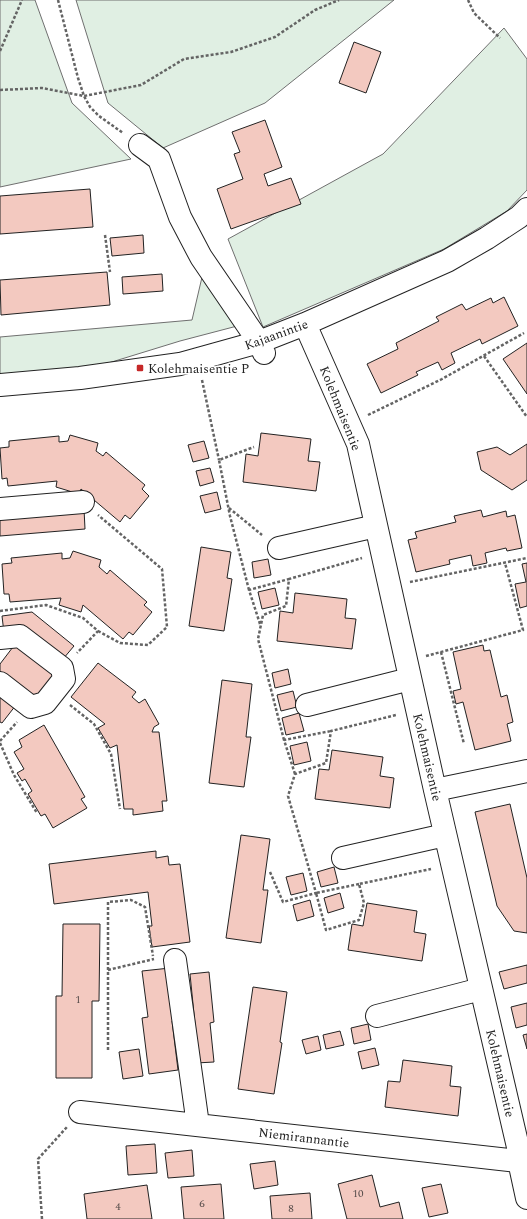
<svg xmlns="http://www.w3.org/2000/svg" width="527" height="1219" font-family="Spectral,serif">
	<style>
		.green { fill: #e0efe3; stroke: #6f6f6f }
		.building { fill: #f3c9c0; stroke: #222 }
		.lines { fill: none; stroke-linecap: round; stroke-linejoin: round }
		.minor-casing { stroke: #222; stroke-width: 24 }
		.path { stroke: #646464; stroke-width: 2.5; stroke-dasharray: 3 2; stroke-linecap: butt }
		.minor { stroke: #fff; stroke-width: 22 }
		.poi-dot { fill: #c62828; stroke: #fff; stroke-width: 1.5 }
		.labels { text-anchor: middle; stroke-width: 3; stroke-linejoin: round; paint-order: stroke }
		.number-label { font-size: 11px; fill: #564c4a }
		.street-label { font-size: 13px; fill: #222; stroke: #fff }
		.poi-label { font-size: 13px; fill: #222; stroke: #fff; text-anchor: start }
	</style>
	<rect width="100%" height="100%" fill="#fff"/>
	<!-- green -->
	<path class="green" d="M0 0H35L72 103 131 159 0 187Z
		M76 0H394L265 103 163 148 108 103Z
		M504 28 527 59V190L507 211 444 249 263 327 228 239 383 154Z
		M206 260 241 325 180 341 102 365 0 376V337L192 320Z"/>
	<!-- building -->
	<path class="building" d="M354 42 381 52 366 93 339 83Z
		M265 120 282 167 264 174 268 186 291 178 301 204 231 229 217 189 243 179 234 154 240 152 232 132Z
		M90 189 93 227 0 234V196Z
		M143 235 144 253 112 256 110 238Z
		M107 272 110 305 1 315 0 280Z
		M162 274 163 291 123 294 122 277Z
		M504 297 518 326 482 344 480 339 451 353 455 363 442 370 438 362 416 372 418 375 381 393 367 364 398 349 396 343 439 321 436 317 462 304 466 310 491 298 493 303Z
		M527 343V394L503 359Z
		M261 433 311 439 308 461 320 462 316 491 243 482 246 454 258 456Z
		M70 435 98 443 96 451 103 456 106 452 145 485 142 489 149 496 130 519 125 515 120 522 81 489 79 494 56 487 57 481 8 486 7 478 2 479 0 448 9 447V441L59 436V442L68 441Z
		M204 441 209 458 193 462 188 445Z
		M527 444V480L512 490 481 470 477 452 497 447 510 455Z
		M210 468 214 482 200 486 196 471Z
		M217 492 221 509 205 513 200 496Z
		M84 509 85 529 0 536V516Z
		M481 510 483 517 506 511 507 517 515 515 522 548 507 551 506 548 485 553 487 563 473 566 471 555 449 560 450 564 416 572 408 540 417 538 415 532 456 522 454 516Z
		M201 547 231 552 227 578 232 579 224 631 189 626Z
		M73 551 101 560 99 567 107 574 110 570 147 602 144 605 152 612 133 635 129 632 123 639 83 605 81 612 59 605 61 598 10 602 9 594H4L2 564 12 563 11 558 62 553V559L70 558Z
		M268 559 271 575 254 578 252 562Z
		M527 563V606L520 608 515 584 526 582 522 564Z
		M275 588 279 605 262 609 258 592Z
		M295 593 347 599 345 618 356 619 352 649 277 641 280 611 293 613Z
		M32 612 74 646 63 659 4 633 2 616Z
		M16 643 57 673 37 699 0 672V664Z
		M483 645 484 651 490 650 501 697 507 695 513 722 507 724 511 741 475 750 463 702 456 704 453 691 461 689 453 652Z
		M98 663 136 692 132 697 139 703 145 699 159 724 154 727 152 732H159L167 801H162L163 811 133 815V809H124L117 745 110 748 98 728 105 724 71 697Z
		M288 669 291 684 275 688 272 673Z
		M222 680 252 684 246 737H251L244 787 209 783Z
		M293 691 297 707 281 711 277 695Z
		M0 693 16 705 2 723 0 722Z
		M299 713 304 731 286 735 282 718Z
		M44 725 85 797 81 799 87 808 53 828 45 814 41 816 28 794 32 791 25 779 22 781 17 773 24 769 14 752 22 747 19 740Z
		M307 742 311 761 294 765 290 746Z
		M332 750 383 757 380 776 394 778 390 808 315 799 319 769 329 770Z
		M510 804 527 878V933L514 931 497 906 475 812Z
		M241 835 270 839 263 890H268L261 943 226 938Z
		M156 851V858L168 856 169 865 180 864 190 942 152 947 149 926H152L148 892 54 904 49 864Z
		M334 867 338 883 321 887 317 872Z
		M303 873 307 891 291 895 286 877Z
		M340 893 344 908 328 913 324 898Z
		M310 900 314 916 297 921 293 905Z
		M367 903 417 911 414 932 426 934 422 961 348 950 352 924 363 926Z
		M63 924H100L99 1001H92V1078H56V996H62Z
		M527 965V983L504 989 499 972Z
		M170 968 177 1021H172L178 1070 149 1074 142 1018 148 1017 142 971Z
		M209 972 214 1022 210 1023 214 1062 196 1063 192 1024H195L190 974Z
		M253 987 287 992 280 1042 282 1043 274 1094 238 1089Z
		M527 1003V1025L516 1028 511 1007Z
		M368 1024 371 1040 354 1044 351 1028Z
		M340 1031 344 1045 326 1049 323 1035Z
		M527 1034V1049L523 1035Z
		M318 1036 321 1050 306 1054 302 1040Z
		M375 1048 379 1065 362 1069 358 1052Z
		M139 1049 143 1076 123 1079 119 1052Z
		M403 1060 452 1066 450 1086 461 1087 458 1116 385 1107 388 1081 400 1082Z
		M155 1144 157 1173 128 1175 126 1146Z
		M192 1150 194 1176 168 1178 165 1153Z
		M275 1161 278 1185 254 1189 250 1164Z
		M372 1175 380 1207 399 1202 403 1219H347L338 1184Z
		M221 1184 224 1219H184L181 1187Z
		M441 1184 448 1213 429 1217 422 1188Z
		M147 1185 152 1219H87L84 1194Z
		M310 1193 312 1219H272L270 1196Z"/>
	<g class="lines">
		<defs>
			<path id="minor" d="M140 145 159 159 180 217 201 257 259 342 264 353
				M305 324 358 444 435 790 518 1147 519 1161 527 1198
				M0 385 80 378 180 364 259 342 305 324 447 261 487 238 519 217 527 209
				M0 509 83 502
				M279 548 376 526
				M0 638 20 636 62 668 64 679 45 703 31 707 0 683
				M307 705 410 679
				M435 790 527 771
				M343 858 445 835
				M175 960 198 1125
				M377 1016 481 989
				M80 1112 527 1162"/>
		</defs>
		<!-- minor casing -->
		<use href="#minor" class="minor-casing"/>
		<!-- path -->
		<path class="path" d="M58 0 78 78 84 96 90 107 99 116 123 133
			M468 0 474 13 500 38
			M0 51 22 0
			M0 90 42 88 84 96 141 85 184 59 231 52 275 37 315 10 339 0
			M105 235 110 272
			M484 356 527 417
			M202 380 219 460
			M368 415 442 379 524 333
			M229 508 262 535
			M410 582 527 558
			M249 590 230 516 219 460 254 447
			M0 611 46 605 83 618 98 631 77 653
			M260 624 249 590 289 579
			M98 631 120 643 148 645 167 627 162 569 98 515
			M441 652 464 744
			M426 656 523 630 505 563
			M70 705 94 724 111 754 120 809
			M284 740 258 639 263 615 286 606 289 579 362 558
			M0 741 17 722
			M0 743 14 775 37 813
			M295 774 284 740 331 731
			M270 872 283 902 316 893 288 796 295 774 326 763 331 731 396 715
			M359 884 316 893 326 930 359 920 364 903 359 884 431 869
			M108 970 154 959
			M108 1050V902L131 900 145 907 153 956
			M42 1219 38 1159 67 1127"/>
		<!-- minor -->
		<use href="#minor" class="minor"/>
	</g>
	<!-- markers -->
	<rect class="poi-dot" x="136" y="364" width="8" height="8" rx="2"/>
	<g class="labels">
		<!-- number labels -->
		<g class="number-label">
			<text x="78" y="1003">1</text>
			<text x="358" y="1197">10</text>
			<text x="202" y="1207">6</text>
			<text x="118" y="1210">4</text>
			<text x="291" y="1212">8</text>
		</g>
		<!-- street labels -->
		<g class="street-label">
			<text transform="translate(276 334) rotate(-20)" y="5">Kajaanintie</text>
			<text transform="translate(341 408) rotate(68)" y="5">Kolehmaisentie</text>
			<text transform="translate(428 757) rotate(77)" y="5">Kolehmaisentie</text>
			<text transform="translate(501 1073) rotate(77)" y="5">Kolehmaisentie</text>
			<text transform="translate(304 1137) rotate(7)" y="5">Niemirannantie</text>
		</g>
		<!-- poi labels -->
		<g class="poi-label">
			<text x="148" y="373">Kolehmaisentie P</text>
		</g>
	</g>
</svg>
